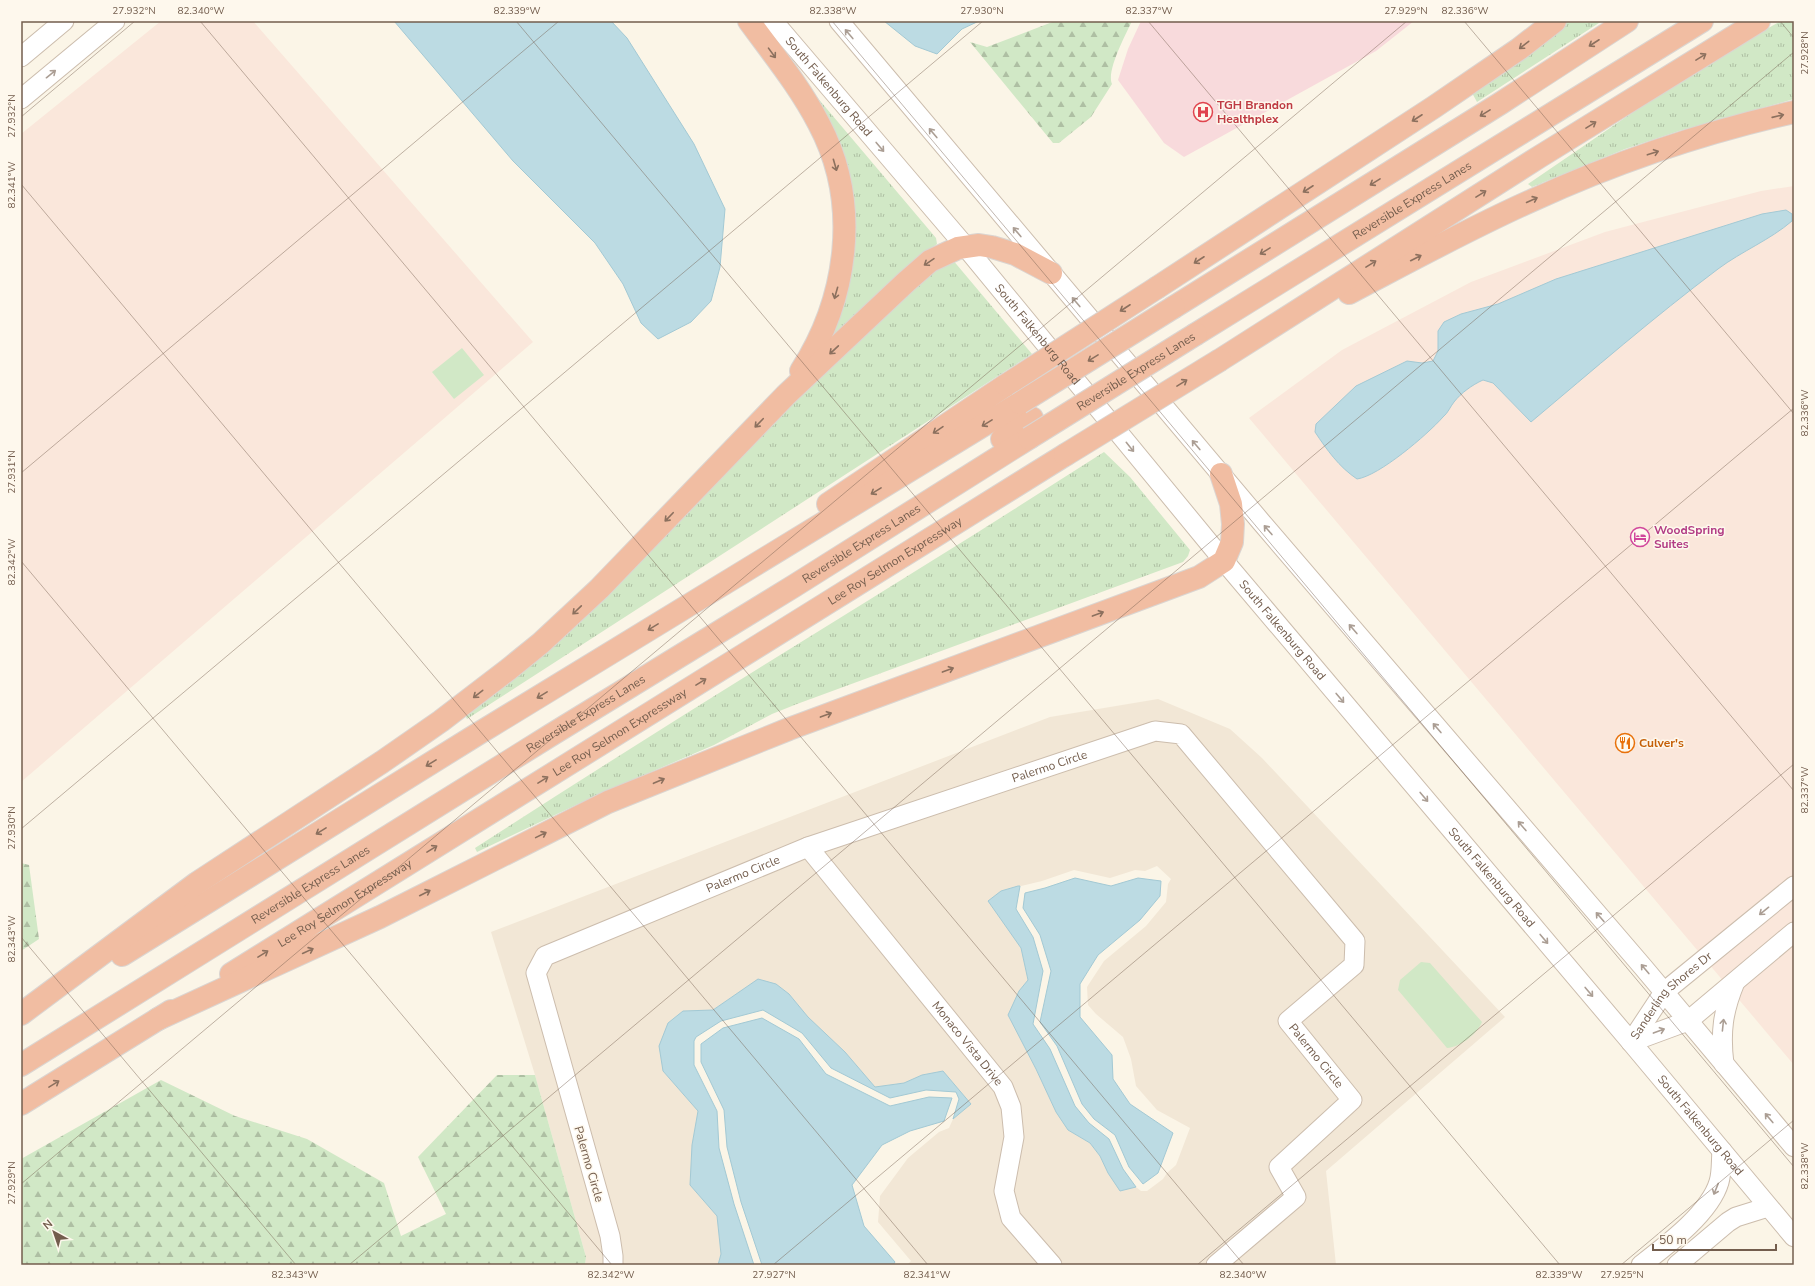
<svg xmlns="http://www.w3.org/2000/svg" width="1815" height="1286" font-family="'Nunito Sans',sans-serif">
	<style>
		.residential { fill: #f2e7d6; fill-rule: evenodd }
		.commercial { fill: #fae7db }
		.medical { fill: #f8dadc }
		.grass { fill: url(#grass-tufts) }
		.forest { fill: url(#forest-firs) }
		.pitch { fill: #d1e8c6 }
		.water { fill: #bcdbe3; stroke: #a3c9d4 }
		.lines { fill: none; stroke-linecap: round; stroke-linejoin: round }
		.minor-casing { stroke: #ccbdad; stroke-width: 21 }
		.highway-casing { stroke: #dbd5d1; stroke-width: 24 }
		.minor { stroke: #fff; stroke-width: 19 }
		.highway { stroke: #f1bda2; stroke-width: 22 }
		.highway-bridge-casing { stroke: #dbd5d1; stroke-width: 24; stroke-linecap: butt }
		.highway-bridge { stroke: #f1bda2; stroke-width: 22 }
		.oneway { stroke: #ab9e94 }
		.oneway2 { stroke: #8c705e }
		.ticks { fill: none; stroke: #735d4d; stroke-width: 1; stroke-opacity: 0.45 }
		.labels { text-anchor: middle; stroke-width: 3; stroke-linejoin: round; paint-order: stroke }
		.street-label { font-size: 12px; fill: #735d4d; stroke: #fef8ed }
		.health-label { font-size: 12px; font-weight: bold; fill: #be3a42; stroke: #fef8ed; text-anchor: start }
		.hotel-label { font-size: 12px; font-weight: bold; fill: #b23c85; stroke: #fef8ed; text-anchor: start }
		.food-label { font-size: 12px; font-weight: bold; fill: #c56008; stroke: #fef8ed; text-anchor: start }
		.neatline { fill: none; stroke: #735d4d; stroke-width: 1.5 }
		.ticks-label { font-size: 10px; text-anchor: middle; fill: #735d4d }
	</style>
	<defs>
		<pattern id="grass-tufts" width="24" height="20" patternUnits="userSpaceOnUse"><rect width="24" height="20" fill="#d1e8c6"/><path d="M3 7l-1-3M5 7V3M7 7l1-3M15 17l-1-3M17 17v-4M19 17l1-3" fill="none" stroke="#aebfa3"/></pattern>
		<pattern id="forest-firs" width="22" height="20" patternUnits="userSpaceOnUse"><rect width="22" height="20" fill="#d1e8c6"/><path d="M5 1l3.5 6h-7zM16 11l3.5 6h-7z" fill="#aebfa3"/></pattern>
	</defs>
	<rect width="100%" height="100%" fill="#fbf5e7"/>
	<!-- residential -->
	<path class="residential" d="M1158 699 1230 729 1262 758 1505 1017 1326 1171 1336 1265H907L911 1261 878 1222 880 1196 908 1158 939 1132 949 1128 953 1119 971 1104 943 1071 922 1075 904 1083 875 1087 845 1052 808 1017 789 994 733 996 713 1010 683 1011 663 1071 698 1111 692 1145 690 1185 717 1216 721 1254 718 1265H585L586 1257 535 1075 491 932 1050 717ZM1157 866 1171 879 1168 884 1166 902 1146 926 1104 961 1087 987 1088 1005 1096 1014 1123 1037 1131 1059 1136 1086 1157 1110 1190 1128 1176 1165 1167 1173 1163 1179 1147 1191H1141L1136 1187 1120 1191 1108 1173 1100 1156 1090 1143 1068 1130 1056 1112 1036 1069 1019 991 1028 980 1021 948 1007 927 1001 891 1042 881 1074 870 1110 878 1135 870 1145 871Z"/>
	<!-- commercial -->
	<path class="commercial" d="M161 21H253L533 342 21 782V134Z
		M1794 186V1065L1249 418 1342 350 1471 282 1605 232 1761 191Z"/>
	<!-- medical -->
	<path class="medical" d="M1141 21H1414L1376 51 1184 157 1164 143 1118 80 1128 49Z"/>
	<!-- grass -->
	<path class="grass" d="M1567 21H1602L1477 102 1471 91Z
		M1781 21H1794V99L1679 131 1625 149 1532 187 1528 184 1648 102 1720 55Z
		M805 83 936 238 937 244 918 258 824 344 851 247Z
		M952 259 1032 354 467 719 465 715 780 417 908 290Z
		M1104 452 1130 477 1190 550 1188 556 1183 562 797 704 772 714 714 745 595 796 477 852 475 848C640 741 808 638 975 534 1018 507 1061 479 1104 452Z"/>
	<!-- forest -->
	<path class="forest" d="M1055 21H1132C1126 34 1106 71 1112 84L1091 117 1059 143H1053L970 42 987 47Z
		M21 863 29 865 39 939 21 951Z
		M497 1075H535L586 1257 585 1265H21V1159L161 1080 235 1116 307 1139 384 1183 401 1236 446 1214 418 1157Z"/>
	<!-- pitch -->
	<path class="pitch" d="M462 348 484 375 454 399 432 372Z
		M1421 962 1430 963 1482 1022C1477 1034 1461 1047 1447 1048L1398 990 1400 980Z"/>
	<!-- water -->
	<path class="water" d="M394 21H611L627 38 694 144 725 209 720 267 711 301 691 322 658 339 641 323 623 284 595 243 513 161Z
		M884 21H979L962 29 937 54 915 46Z
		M1786 210 1792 214V221C1770 240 1742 251 1718 269 1654 317 1593 370 1531 422L1493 383 1483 380C1472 385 1461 393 1454 402 1450 407 1448 413 1443 417 1427 435 1379 476 1357 479 1339 467 1327 450 1315 432L1316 424 1356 386 1407 361 1422 363 1433 361 1438 351V331L1444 322 1461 314 1498 304 1556 279 1762 214Z
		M1075 878 1111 886 1138 878 1161 881 1160 896 1140 920 1098 955 1080 984V1017L1112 1055 1113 1079 1130 1104 1173 1133 1158 1173 1143 1184 1129 1167 1115 1135 1094 1119 1082 1104 1057 1046 1040 1022 1051 971 1040 935 1023 908 1025 893 1045 888Z
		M1018 886H1020L1016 909 1033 937 1043 971 1033 1024 1050 1049 1075 1106 1089 1123 1109 1139 1123 1169 1136 1187 1120 1191 1108 1173 1100 1156 1090 1143 1068 1130 1056 1112 1036 1069 1008 1015 1019 991 1028 980 1021 948 988 901 1001 891Z
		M758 979 776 984 789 994 808 1017 845 1052 875 1087 904 1083 922 1075 943 1071 971 1104 953 1119 959 1099 956 1092 926 1090 890 1098 831 1068 802 1033 763 1010 721 1021 696 1037 694 1041V1065L717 1111 719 1148 734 1204 754 1265H718L721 1254 717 1216 690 1185 692 1145 698 1111 663 1071 659 1046 668 1023 683 1011 713 1010Z
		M762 1018 799 1039 826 1074 890 1106 929 1097 952 1098 944 1121 910 1131 882 1145 852 1185 864 1226 895 1262 893 1265H762L741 1202 727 1147 724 1110 701 1062V1044L723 1028Z"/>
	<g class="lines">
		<defs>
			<g id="minor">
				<path id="s1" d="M773 21 965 246 1224 561 1631 1042 1794 1237"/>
				<path d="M839 21 1262 523 1643 967 1794 1147"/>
				<path d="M21 57 64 21"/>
				<path d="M21 99 115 21"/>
				<path id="s2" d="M808 847 1003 1087 1011 1107 1014 1137 1004 1191 1011 1218 1052 1265"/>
				<path id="s3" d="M1631 1042 1664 992 1794 886"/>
				<path d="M1631 1042 1688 1021 1794 932"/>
				<path d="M1724 1064C1720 1032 1723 1011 1735 982"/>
				<path id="s4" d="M613 1265V1256L610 1236 536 973 545 956 808 847 1155 731 1181 734 1355 941 1354 965 1288 1021 1352 1100 1279 1167 1296 1197 1216 1265"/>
				<path d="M1641 1265C1667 1245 1710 1213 1719 1182 1722 1172 1721 1161 1722 1151"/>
				<path d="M1677 1265 1728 1222 1736 1217 1768 1207"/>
			</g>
			<g id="highway">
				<path d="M749 21C773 54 800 87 819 124 861 203 848 298 801 371"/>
				<path d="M1158 287 1434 107 1519 49 1555 21"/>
				<path d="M1349 293C1410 261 1470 228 1533 200 1616 162 1705 132 1794 112"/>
				<path d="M1174 307 1501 103 1627 21"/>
				<path id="s5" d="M1196 334 1702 21"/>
				<path d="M1220 360 1539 157 1759 21"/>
				<path d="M1002 439 1032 418"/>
				<path d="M828 504 1006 385"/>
				<path d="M122 955 481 732 1020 403"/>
				<path id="s6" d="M231 974 1065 455"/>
				<path d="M21 1014 197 883 382 762 441 721 509 669 541 643 599 589 786 395 906 282 930 261 958 248 979 245 992 247 1015 254 1051 273"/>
				<path d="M158 1019 380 917 608 802 789 729 1199 577 1224 561 1232 542 1233 524 1231 504 1221 474"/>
				<path id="s7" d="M21 1065 551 735 794 586 1029 438"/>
				<path d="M21 1104 171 1011"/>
			</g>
		</defs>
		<!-- minor casing -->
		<use href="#minor" class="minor-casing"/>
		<!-- highway casing -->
		<use href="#highway" class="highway-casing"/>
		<!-- minor -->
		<use href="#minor" class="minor"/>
		<!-- highway -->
		<use href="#highway" class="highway"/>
		<defs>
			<g id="highway-bridge">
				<path d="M1006 385 1158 287"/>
				<path d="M1020 403 1174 307"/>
				<path id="s8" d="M1029 438 1196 334"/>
				<path d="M1065 455 1220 360"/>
			</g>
		</defs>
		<!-- highway-bridge casing -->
		<use href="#highway-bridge" class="highway-bridge-casing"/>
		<!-- highway-bridge -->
		<use href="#highway-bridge" class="highway-bridge"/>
	</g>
	<!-- one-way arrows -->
	<defs><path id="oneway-shaft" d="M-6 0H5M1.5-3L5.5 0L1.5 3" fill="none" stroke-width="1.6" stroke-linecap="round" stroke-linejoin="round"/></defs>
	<g class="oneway">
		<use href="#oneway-shaft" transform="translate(849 34) rotate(-130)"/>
		<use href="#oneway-shaft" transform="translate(51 74) rotate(-39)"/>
		<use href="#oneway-shaft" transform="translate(933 133) rotate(-130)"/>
		<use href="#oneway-shaft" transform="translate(880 147) rotate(50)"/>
		<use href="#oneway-shaft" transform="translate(1017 232) rotate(-130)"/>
		<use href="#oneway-shaft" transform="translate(1076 302) rotate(-130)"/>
		<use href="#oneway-shaft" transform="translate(1196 445) rotate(-130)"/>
		<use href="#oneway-shaft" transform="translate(1130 447) rotate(51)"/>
		<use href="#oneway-shaft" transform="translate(1268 530) rotate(-131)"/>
		<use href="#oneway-shaft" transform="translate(1353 629) rotate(-131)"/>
		<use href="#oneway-shaft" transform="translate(1340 698) rotate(50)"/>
		<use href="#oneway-shaft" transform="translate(1437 728) rotate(-131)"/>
		<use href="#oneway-shaft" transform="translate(1424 797) rotate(50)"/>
		<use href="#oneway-shaft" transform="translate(1522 826) rotate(-131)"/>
		<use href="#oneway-shaft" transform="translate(1764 911) rotate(141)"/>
		<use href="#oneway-shaft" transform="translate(1600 917) rotate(-131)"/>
		<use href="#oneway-shaft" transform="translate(1544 939) rotate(50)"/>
		<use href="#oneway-shaft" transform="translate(1645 969) rotate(-130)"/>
		<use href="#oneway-shaft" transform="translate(1589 992) rotate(50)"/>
		<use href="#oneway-shaft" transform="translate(1723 1025) rotate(-84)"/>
		<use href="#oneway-shaft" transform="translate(1659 1031) rotate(-20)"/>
		<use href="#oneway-shaft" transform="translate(1769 1118) rotate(-130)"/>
		<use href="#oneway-shaft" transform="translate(1716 1189) rotate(112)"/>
	</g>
	<g class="oneway2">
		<use href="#oneway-shaft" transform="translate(1594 43) rotate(147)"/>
		<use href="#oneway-shaft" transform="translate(1524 45) rotate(142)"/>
		<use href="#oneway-shaft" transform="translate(772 53) rotate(54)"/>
		<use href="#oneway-shaft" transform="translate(1701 57) rotate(-32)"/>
		<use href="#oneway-shaft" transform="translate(1485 113) rotate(148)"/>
		<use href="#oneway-shaft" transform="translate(1778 116) rotate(-13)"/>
		<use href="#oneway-shaft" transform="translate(1417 118) rotate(147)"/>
		<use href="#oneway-shaft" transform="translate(1591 125) rotate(-32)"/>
		<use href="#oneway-shaft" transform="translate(1653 153) rotate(-18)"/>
		<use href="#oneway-shaft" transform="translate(835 165) rotate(74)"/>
		<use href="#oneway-shaft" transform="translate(1375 182) rotate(148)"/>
		<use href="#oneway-shaft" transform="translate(1308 189) rotate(147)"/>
		<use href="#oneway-shaft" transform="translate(1481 194) rotate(-32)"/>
		<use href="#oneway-shaft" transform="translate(1532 200) rotate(-24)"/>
		<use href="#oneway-shaft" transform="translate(1265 251) rotate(148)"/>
		<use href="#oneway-shaft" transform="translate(1416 258) rotate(-27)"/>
		<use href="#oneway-shaft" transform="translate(1199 260) rotate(147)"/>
		<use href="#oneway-shaft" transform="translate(929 262) rotate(146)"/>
		<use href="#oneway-shaft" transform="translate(1371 264) rotate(-32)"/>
		<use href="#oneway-shaft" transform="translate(836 293) rotate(106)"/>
		<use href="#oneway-shaft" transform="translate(1125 308) rotate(147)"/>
		<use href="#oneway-shaft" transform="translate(834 350) rotate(137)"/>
		<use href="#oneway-shaft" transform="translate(1093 358) rotate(148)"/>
		<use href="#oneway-shaft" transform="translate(1182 383) rotate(-32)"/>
		<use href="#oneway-shaft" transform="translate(759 423) rotate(134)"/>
		<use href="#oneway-shaft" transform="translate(987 423) rotate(148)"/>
		<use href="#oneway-shaft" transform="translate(938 430) rotate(146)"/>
		<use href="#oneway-shaft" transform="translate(876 491) rotate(148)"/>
		<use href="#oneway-shaft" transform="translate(669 517) rotate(134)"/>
		<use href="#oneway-shaft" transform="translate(577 610) rotate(136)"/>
		<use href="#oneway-shaft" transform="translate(1098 614) rotate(-20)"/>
		<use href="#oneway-shaft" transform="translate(653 627) rotate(149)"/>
		<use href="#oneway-shaft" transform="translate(948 670) rotate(-20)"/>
		<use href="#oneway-shaft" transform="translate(701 682) rotate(-32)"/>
		<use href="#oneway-shaft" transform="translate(478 694) rotate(142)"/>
		<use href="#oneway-shaft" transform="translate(542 695) rotate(149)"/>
		<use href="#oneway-shaft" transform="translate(826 715) rotate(-20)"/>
		<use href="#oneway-shaft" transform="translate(431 763) rotate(148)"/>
		<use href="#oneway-shaft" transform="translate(543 780) rotate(-32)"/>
		<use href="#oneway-shaft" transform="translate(659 781) rotate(-23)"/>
		<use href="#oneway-shaft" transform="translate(321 831) rotate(148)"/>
		<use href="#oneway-shaft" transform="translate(541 835) rotate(-26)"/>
		<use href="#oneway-shaft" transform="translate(432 849) rotate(-32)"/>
		<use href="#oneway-shaft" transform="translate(425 893) rotate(-27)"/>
		<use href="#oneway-shaft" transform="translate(308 951) rotate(-25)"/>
		<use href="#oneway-shaft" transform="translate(263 954) rotate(-32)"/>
		<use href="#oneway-shaft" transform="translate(54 1084) rotate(-32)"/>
	</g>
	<!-- ticks -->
	<path class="ticks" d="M200 21 1244 1265M516 21 1560 1265M832 21 1794 1167M1148 21 1794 791M1464 21 1794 414M1780 21 1794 38M21 117 135 21M21 184 928 1265M21 473 559 21M21 561 612 1265M21 829 983 21M21 937 296 1265M21 1184 1407 21M349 1265 1794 52M773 1265 1794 408M1197 1265 1794 764M1621 1265 1794 1120"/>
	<!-- icons -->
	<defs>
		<symbol id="hospital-ring" viewBox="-11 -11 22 22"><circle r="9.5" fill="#fef8ed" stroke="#e0444e" stroke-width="1.5"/><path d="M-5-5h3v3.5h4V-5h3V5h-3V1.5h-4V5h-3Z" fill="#e0444e"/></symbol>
		<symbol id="hotel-ring" viewBox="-11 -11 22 22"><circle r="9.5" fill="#fef8ed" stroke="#d1479c" stroke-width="1.5"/><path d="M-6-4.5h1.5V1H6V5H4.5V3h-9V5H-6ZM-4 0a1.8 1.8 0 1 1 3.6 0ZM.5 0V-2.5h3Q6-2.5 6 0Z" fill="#d1479c"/></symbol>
		<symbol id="restaurant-ring" viewBox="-11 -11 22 22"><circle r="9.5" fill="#fef8ed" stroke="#e8710a" stroke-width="1.5"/><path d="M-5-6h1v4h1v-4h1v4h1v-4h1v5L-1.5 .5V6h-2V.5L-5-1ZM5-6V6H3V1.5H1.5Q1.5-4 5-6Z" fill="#e8710a"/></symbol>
	</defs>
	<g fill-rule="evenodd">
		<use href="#hospital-ring" x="1192" y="101" width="22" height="22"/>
		<use href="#hotel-ring" x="1629" y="526" width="22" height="22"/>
		<use href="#restaurant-ring" x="1614" y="732" width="22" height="22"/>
	</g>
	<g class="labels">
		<!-- street labels -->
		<g class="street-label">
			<text dy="4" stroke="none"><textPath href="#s1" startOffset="86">South Falkenburg Road</textPath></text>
			<text dy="4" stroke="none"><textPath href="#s5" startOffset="254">Reversible Express Lanes</textPath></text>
			<text dy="4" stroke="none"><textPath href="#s1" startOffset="410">South Falkenburg Road</textPath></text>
			<text dy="4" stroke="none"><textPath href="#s8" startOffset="126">Reversible Express Lanes</textPath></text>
			<text dy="4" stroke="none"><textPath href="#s7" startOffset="989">Reversible Express Lanes</textPath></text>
			<text dy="4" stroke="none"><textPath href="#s6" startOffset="782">Lee Roy Selmon Expressway</textPath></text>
			<text dy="4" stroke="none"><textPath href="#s1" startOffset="794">South Falkenburg Road</textPath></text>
			<text dy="4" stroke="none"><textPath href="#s7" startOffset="665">Reversible Express Lanes</textPath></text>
			<text dy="4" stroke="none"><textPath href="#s6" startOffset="458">Lee Roy Selmon Expressway</textPath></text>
			<text dy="4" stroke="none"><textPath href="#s4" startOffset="861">Palermo Circle</textPath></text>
			<text dy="4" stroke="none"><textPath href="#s4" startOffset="536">Palermo Circle</textPath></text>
			<text dy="4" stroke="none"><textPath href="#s1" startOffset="1118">South Falkenburg Road</textPath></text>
			<text dy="4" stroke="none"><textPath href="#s7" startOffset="341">Reversible Express Lanes</textPath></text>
			<text dy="4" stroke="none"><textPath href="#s6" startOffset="134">Lee Roy Selmon Expressway</textPath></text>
			<text dy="4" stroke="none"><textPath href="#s3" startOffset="62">Sanderling Shores Dr</textPath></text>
			<text dy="4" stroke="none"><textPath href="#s2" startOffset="253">Monaco Vista Drive</textPath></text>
			<text dy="4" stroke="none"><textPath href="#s4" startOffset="1424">Palermo Circle</textPath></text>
			<text dy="4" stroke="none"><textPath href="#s1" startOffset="1442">South Falkenburg Road</textPath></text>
			<text transform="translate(589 1164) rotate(74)" y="4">Palermo Circle</text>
		</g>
		<!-- health labels -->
		<g class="health-label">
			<text x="1217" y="109">TGH Brandon<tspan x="1217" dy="14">Healthplex</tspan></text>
		</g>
		<!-- hotel labels -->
		<g class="hotel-label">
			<text x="1654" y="534">WoodSpring<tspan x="1654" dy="14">Suites</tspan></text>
		</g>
		<!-- food labels -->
		<g class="food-label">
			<text x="1639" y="747">Culver's</text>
		</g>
	</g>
	<!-- border -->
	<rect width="1815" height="1286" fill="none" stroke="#fef8ed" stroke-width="44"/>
	<!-- north arrow -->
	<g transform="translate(54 1232) rotate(320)" stroke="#fef8ed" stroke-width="3" paint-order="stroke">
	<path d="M0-3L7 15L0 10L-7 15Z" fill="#735d4d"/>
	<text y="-6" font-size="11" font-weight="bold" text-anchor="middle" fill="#735d4d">N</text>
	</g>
	<!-- scale -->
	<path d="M1653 1244v6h123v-6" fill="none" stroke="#735d4d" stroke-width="2"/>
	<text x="1659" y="1244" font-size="12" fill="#735d4d" stroke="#fef8ed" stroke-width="3" paint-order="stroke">50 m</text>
	<rect x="22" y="22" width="1771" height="1242" class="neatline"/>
	<g class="ticks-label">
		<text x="134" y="14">27.932°N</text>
		<text x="201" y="14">82.340°W</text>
		<text x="517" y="14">82.339°W</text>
		<text x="833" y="14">82.338°W</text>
		<text x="982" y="14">27.930°N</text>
		<text x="1149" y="14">82.337°W</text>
		<text x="1406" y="14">27.929°N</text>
		<text x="1465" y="14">82.336°W</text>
		<text transform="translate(1804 53) rotate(-90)" y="4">27.928°N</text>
		<text transform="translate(11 116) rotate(-90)" y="4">27.932°N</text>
		<text transform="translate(11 185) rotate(-90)" y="4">82.341°W</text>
		<text transform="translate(1804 413) rotate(-90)" y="4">82.336°W</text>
		<text transform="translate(11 472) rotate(-90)" y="4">27.931°N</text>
		<text transform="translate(11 562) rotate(-90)" y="4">82.342°W</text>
		<text transform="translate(1804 790) rotate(-90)" y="4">82.337°W</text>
		<text transform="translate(11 828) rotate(-90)" y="4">27.930°N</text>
		<text transform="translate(11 939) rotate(-90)" y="4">82.343°W</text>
		<text transform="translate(1804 1166) rotate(-90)" y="4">82.338°W</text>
		<text transform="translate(11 1183) rotate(-90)" y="4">27.929°N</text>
		<text x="295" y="1278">82.343°W</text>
		<text x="611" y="1278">82.342°W</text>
		<text x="774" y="1278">27.927°N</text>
		<text x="927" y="1278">82.341°W</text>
		<text x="1243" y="1278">82.340°W</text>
		<text x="1559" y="1278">82.339°W</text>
		<text x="1622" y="1278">27.925°N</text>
	</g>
</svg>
